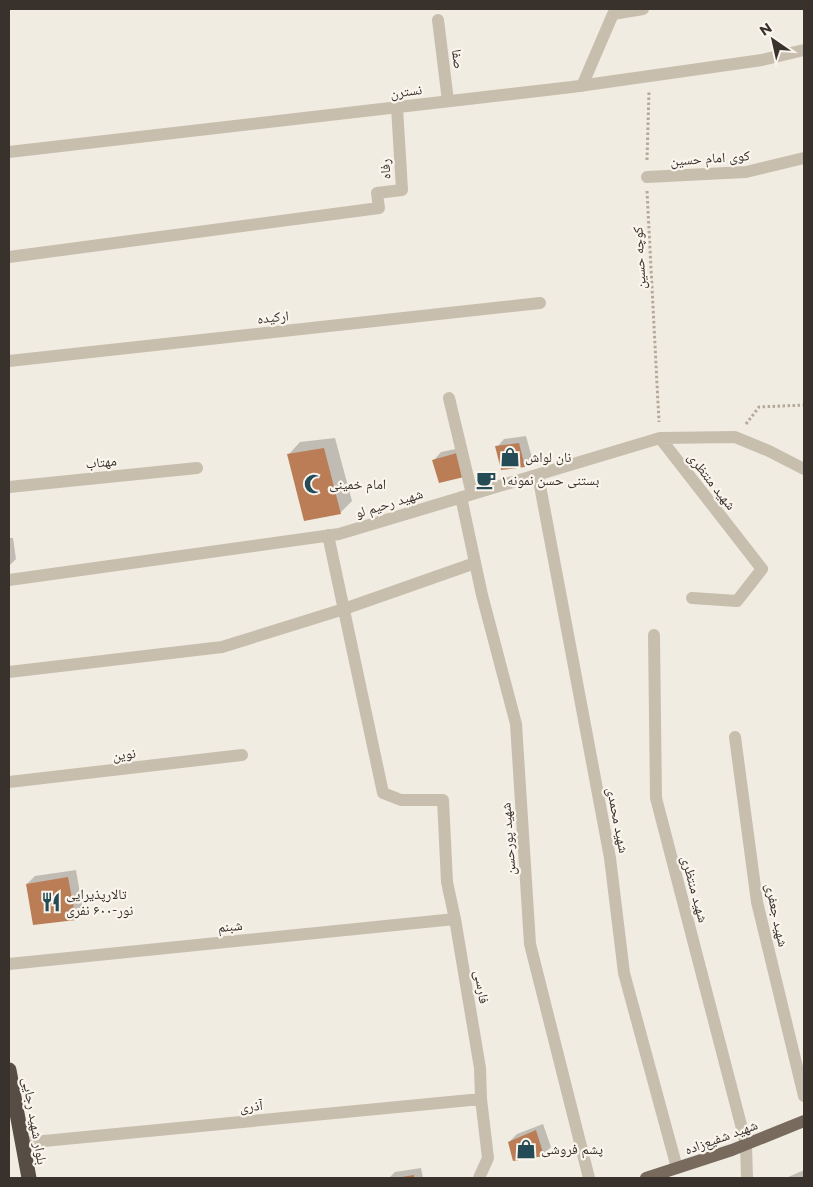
<svg xmlns="http://www.w3.org/2000/svg" width="813" height="1187" font-family="Montserrat,'Noto Naskh Arabic',sans-serif">
	<style>
		.shadow { fill: #0003 }
		.building { fill: #ba7d56 }
		.lines { fill: none; stroke-linecap: round; stroke-linejoin: round }
		.path { stroke: #b4a898; stroke-width: 3; stroke-dasharray: 2.5 2.5; stroke-linecap: butt }
		.minor { stroke: #c8beae; stroke-width: 12 }
		.major { stroke: #786b5e; stroke-width: 12 }
		.highway { stroke: #584d44; stroke-width: 15 }
		.labels { text-anchor: middle; stroke-width: 4.5; stroke-linejoin: round; paint-order: stroke }
		.street-label { font-size: 14px; fill: #38312c; stroke: #f9f5ed }
		.poi-label { font-size: 14px; fill: #38312c; stroke: #f9f5ed; text-anchor: start }
	</style>
	<rect width="100%" height="100%" fill="#f1ece1"/>
	<!-- shadow -->
	<path class="shadow" d="M526 436 532 458 524 466 497 447 504 439Z
		M335 438 352 501 340 513 289 454 300 442Z
		M465 447 471 468 434 460 441 452Z
		M9 538H13L16 559 9 566Z
		M76 870 83 911 75 919 27 884 35 876Z
		M543 1124 551 1147 543 1155 509 1142 517 1134Z
		M421 1168 423 1178H389L395 1172Z
		M804 1170V1178H786Z"/>
	<!-- building -->
	<path class="building" d="M519 443 525 467 501 470 495 446Z
		M324 448 341 514 304 521 287 454Z
		M457 453 464 477 439 483 432 460Z
		M68 877 76 920 33 925 26 884Z
		M536 1130 544 1156 513 1161 508 1142Z
		M414 1175V1178H402V1177Z"/>
	<g class="lines">
		<!-- path -->
		<path class="path" d="M647 160 649 91
			M647 191 659 422
			M746 424 759 407 804 405"/>
		<!-- minor -->
		<path class="minor" d="M438 20 448 101
			M582 86 613 14 643 9
			M9 152 572 87 762 60 804 50
			M647 177 746 172 804 158
			M9 257 379 208 377 193 402 190 397 107
			M9 361 540 303
			M449 398 472 494
			M660 438 762 569 737 601 692 598
			M538 475 610 858 624 973 677 1168
			M9 487 197 468
			M461 497 482 595 516 724 530 944 589 1178
			M328 535 383 793 401 800H443L447 882 455 919 480 1068 481 1099 488 1158 479 1178
			M9 580 339 534 660 438 735 437 769 451 804 469
			M654 635 656 798 746 1144 747 1178
			M9 672 222 647 344 609 475 563
			M735 737 757 902 804 1096
			M9 782 242 755
			M9 964 455 919
			M23 1143 481 1099"/>
		<!-- major -->
		<path class="major" d="M646 1178 732 1150 804 1121"/>
		<!-- highway -->
		<path class="highway" d="M9 1070 29 1178"/>
	</g>
	<!-- icons -->
	<defs>
		<symbol id="shop-bare" viewBox="-9 -9 18 18"><path d="M-5-2.5h2.3a2.7 3.5 0 0 1 5.4 0H5L5.5 6h-11ZM-1.5-2.5h3a1.5 2.3 0 0 0-3 0Z" fill="#254b56" stroke="#f9f5ed" stroke-width="2.5" paint-order="stroke"/></symbol>
		<symbol id="cafe-bare" viewBox="-9 -9 18 18"><path d="M-5.5-4.5H6V0H3Q3 3.5 0 3.5H-2.5Q-5.5 3.5-5.5 0ZM3-3.2v2h1.7v-2ZM-6 4.5H4V6H-6Z" fill="#254b56" stroke="#f9f5ed" stroke-width="2.5" paint-order="stroke"/></symbol>
		<symbol id="mosque-bare" viewBox="-9 -9 18 18"><path d="M3.5-4.9A6 6 0 1 0 3.5 4.9A5 5 0 1 1 3.5-4.9Z" fill="#254b56" stroke="#f9f5ed" stroke-width="2.5" paint-order="stroke"/></symbol>
		<symbol id="restaurant-bare" viewBox="-9 -9 18 18"><path d="M-5-6h1v4h1v-4h1v4h1v-4h1v5L-1.5 .5V6h-2V.5L-5-1ZM5-6V6H3V1.5H1.5Q1.5-4 5-6Z" fill="#254b56" stroke="#f9f5ed" stroke-width="2.5" paint-order="stroke"/></symbol>
	</defs>
	<g fill-rule="evenodd">
		<use href="#shop-bare" x="496" y="443" width="28" height="28"/>
		<use href="#cafe-bare" x="472" y="466" width="28" height="28"/>
		<use href="#mosque-bare" x="300" y="470" width="28" height="28"/>
		<use href="#restaurant-bare" x="37" y="888" width="28" height="28"/>
		<use href="#shop-bare" x="512" y="1135" width="28" height="28"/>
	</g>
	<g class="labels">
		<!-- street labels -->
		<g class="street-label">
			<text transform="translate(458 59) rotate(83)" y="5">صفا</text>
			<text transform="translate(406 91) rotate(-7)" y="5">نسترن</text>
			<text transform="translate(710 158) rotate(-4)" y="5">کوی امام حسین</text>
			<text transform="translate(385 169) rotate(-93)" y="5">رفاه</text>
			<text transform="translate(639 258) rotate(-93)" y="5">کوچه حسین</text>
			<text transform="translate(273 317) rotate(-6)" y="5">ارکیده</text>
			<text transform="translate(101 462) rotate(-6)" y="5">مهتاب</text>
			<text transform="translate(712 481) rotate(52)" y="5">شهید منتظری</text>
			<text transform="translate(389 503) rotate(-17)" y="5">شهید رحیم لو</text>
			<text transform="translate(124 754) rotate(-7)" y="5">نوین</text>
			<text transform="translate(618 820) rotate(79)" y="5">شهید محمدی</text>
			<text transform="translate(508 839) rotate(-94)" y="5">شهید پورحسن</text>
			<text transform="translate(695 889) rotate(75)" y="5">شهید منتظری</text>
			<text transform="translate(777 915) rotate(78)" y="5">شهید جعفری</text>
			<text transform="translate(230 926) rotate(-6)" y="5">شبنم</text>
			<text transform="translate(482 987) rotate(81)" y="5">فارسی</text>
			<text transform="translate(251 1106) rotate(-5)" y="5">آذری</text>
			<text transform="translate(35 1121) rotate(80)" y="5">بلوار شهید رجایی</text>
			<text transform="translate(721 1137) rotate(-20)" y="5">شهید شفیع‌زاده</text>
		</g>
		<!-- poi labels -->
		<g class="poi-label">
			<text x="525" y="462">نان لواش</text>
			<text x="501" y="485">بستنی حسن نمونه۱</text>
			<text x="329" y="489">امام خمینی</text>
			<text x="66" y="899">تالارپذیرایی<tspan x="66" dy="16">نور-۶۰۰ نفری</tspan></text>
			<text x="541" y="1154">پشم فروشی</text>
		</g>
	</g>
	<!-- border -->
	<rect width="813" height="1187" fill="none" stroke="#38312c" stroke-width="20"/>
	<!-- north arrow -->
	<g transform="translate(773 40) rotate(326)" stroke="#f9f5ed" stroke-width="4" paint-order="stroke">
	<path d="M0-4L9 19L0 12L-9 19Z" fill="#38312c"/>
	<text y="-8" font-size="14" font-weight="bold" text-anchor="middle" fill="#38312c">N</text>
	</g>
</svg>
